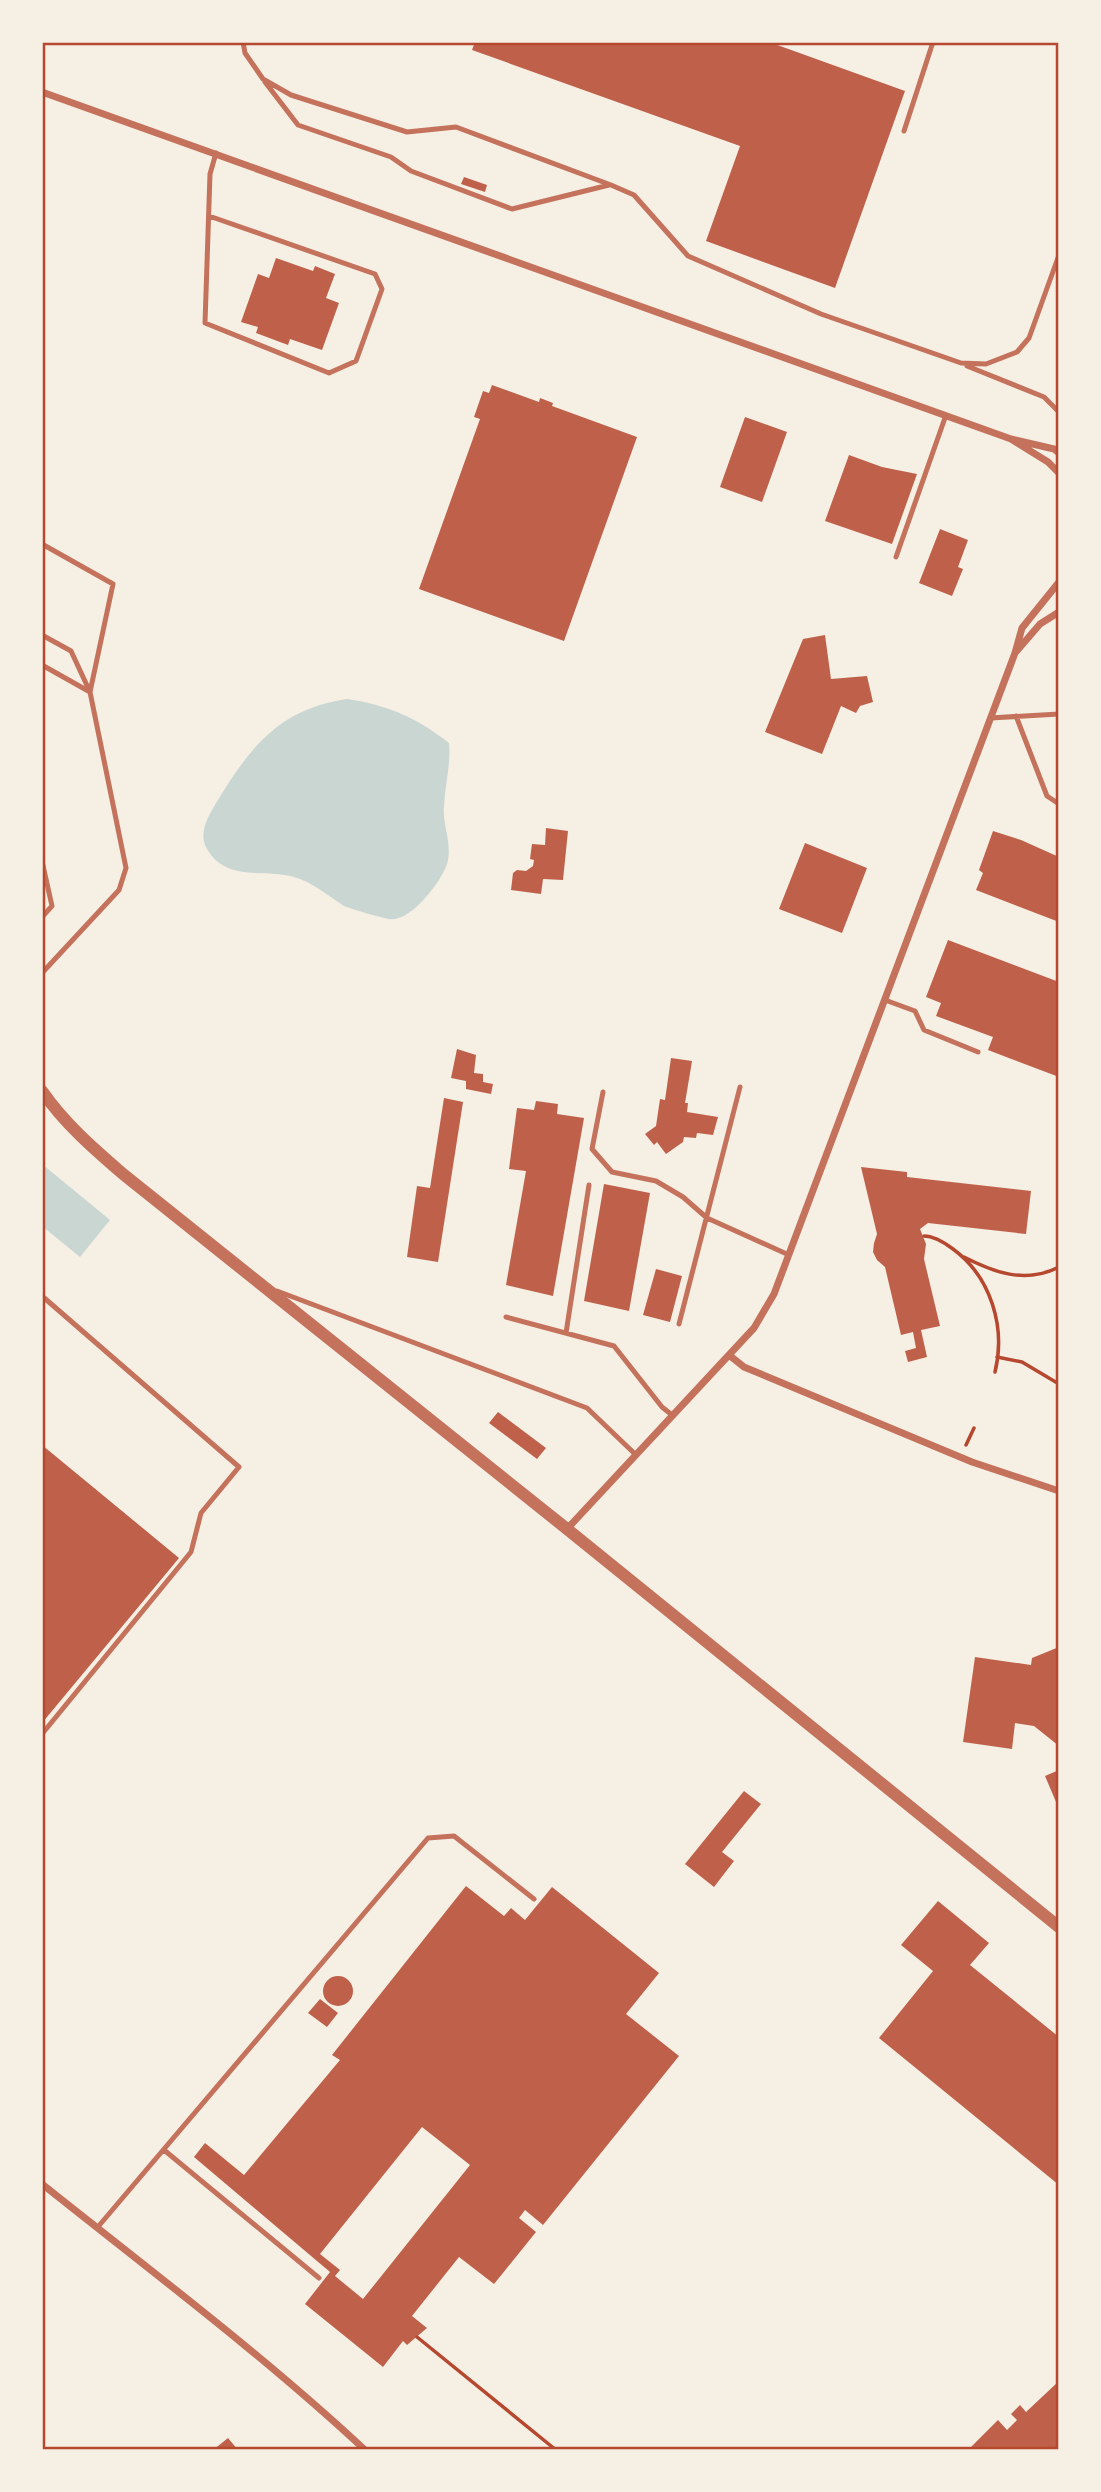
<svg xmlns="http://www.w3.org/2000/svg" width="1101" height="2492" font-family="'Space Grotesk',sans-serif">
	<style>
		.water { fill: #c9d6d2 }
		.building { fill: #bf614a; fill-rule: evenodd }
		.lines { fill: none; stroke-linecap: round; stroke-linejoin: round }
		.path { stroke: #b5482f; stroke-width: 3.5 }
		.service { stroke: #c5725c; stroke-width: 5 }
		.minor { stroke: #c5725c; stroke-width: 7 }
		.tertiary { stroke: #c5725c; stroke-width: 12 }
		.neatline { fill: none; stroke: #b5482f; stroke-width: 2.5 }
	</style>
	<rect width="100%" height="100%" fill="#f6efe4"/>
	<!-- water -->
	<path class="water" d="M347 699C387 705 416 717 449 743 451 765 445 784 444 806 442 825 453 844 447 864 441 882 410 923 389 919 382 918 348 908 344 906 327 895 312 882 294 877 265 868 227 883 207 849 197 833 210 813 218 800 251 746 280 709 347 699Z
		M42 1164 110 1220 80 1257 42 1226Z"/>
	<!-- building -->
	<path class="building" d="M475 42H769L905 91 835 288 706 241 740 146 472 50Z
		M464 177 487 185 485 192 461 184Z
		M276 258 313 271 315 266 335 274 326 298 339 303 322 350 290 339 288 345 256 333 258 327 241 322 258 274 269 278Z
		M492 385 539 402 540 398 553 403 552 406 637 437 564 641 419 589 480 419 474 417 483 391 489 393Z
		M745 417 787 432 762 502 720 487Z
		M849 455 882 467 917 474 892 544 825 521Z
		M940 529 968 540 958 567 963 569 952 596 919 583Z
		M825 635 831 679 867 676 873 702 860 706 856 713 841 706 822 754 765 732 803 639Z
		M546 828 568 831 563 880 543 879 541 894 511 890 513 873 517 870 526 871 533 866 534 860 530 859 532 844 545 845Z
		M993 831 1021 840 1059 857V922L976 890 983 873 979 870Z
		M805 843 867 868 842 933 779 909Z
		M948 940 1059 982V1077L988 1050 993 1037 936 1016 941 1003 926 997Z
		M457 1049 476 1055 474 1073 483 1074V1082L493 1084 491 1094 466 1089V1081L451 1078Z
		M671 1058 692 1061 685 1103H688L687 1112 718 1117 713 1135 697 1133 696 1138 684 1137 683 1142 666 1154 657 1142 654 1145 645 1134 656 1126 660 1099 665 1100Z
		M444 1098 463 1102 438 1262 407 1257 417 1186 430 1188Z
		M536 1101 558 1104 557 1114 584 1118 553 1296 506 1285 526 1171 509 1169 517 1108 534 1110Z
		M861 1167 907 1172V1177L1031 1191 1026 1234 928 1223 920 1229 926 1244 924 1259 940 1326 921 1330 927 1357 908 1362 905 1351 916 1348 913 1332 901 1335 885 1267 877 1260 873 1252 874 1243 877 1234Z
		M604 1184 650 1193 629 1311 584 1301Z
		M656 1269 682 1276 670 1322 643 1315Z
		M498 1412 546 1448 537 1459 489 1423Z
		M42 1445 179 1558 42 1723Z
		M1059 1647V1746L1034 1726 1015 1723 1012 1749 963 1742 975 1657 1031 1665 1032 1658Z
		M1059 1770V1809L1045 1776Z
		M744 1791 761 1804 722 1852 734 1861 714 1887 685 1864Z
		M466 1886 504 1916 511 1908 525 1920 552 1887 659 1973 626 2014 679 2056 543 2225 525 2210 519 2218 536 2232 494 2284 459 2257 412 2316 427 2328 407 2345 403 2341 383 2367 305 2304 330 2272 194 2157 205 2143 244 2175 340 2060 332 2055ZM422 2127 470 2165 363 2299 335 2276 340 2270 320 2254Z
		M938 1901 989 1943 970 1965 1059 2037V2185L879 2038 933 1971 901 1945Z
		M323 1991a15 15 0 1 1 30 0a15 15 0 1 1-30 0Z
		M320 1999 338 2013 327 2027 308 2013Z
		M1059 2381V2450H968L998 2420 1007 2430 1017 2420 1011 2414 1020 2405 1026 2412Z
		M228 2438 238 2450H213Z"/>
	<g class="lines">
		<!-- path -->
		<path class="path" d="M924 1236C935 1236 945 1243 953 1249 991 1277 1006 1327 995 1372
			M964 1257C995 1273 1026 1284 1059 1267
			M997 1357 1022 1362 1059 1384
			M966 1445 974 1428
			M417 2337 556 2450"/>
		<!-- service -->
		<path class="service" d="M243 42 245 53 263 79 291 95 407 132 456 127 611 185 634 195 688 256 821 314 961 363 986 364 1017 352 1029 338 1059 255
			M265 82 298 125 391 157 411 171 512 209 609 185
			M904 131 932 45 930 42
			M209 216 375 274 382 289 356 361 329 373 205 323 210 174 216 153
			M967 366 1044 397 1059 412
			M42 544 113 584 90 692
			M896 557 946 415
			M42 635 71 651 90 692 126 868 119 890 42 973
			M42 665 90 692
			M1016 716 1047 796 1059 804
			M990 718 1059 714
			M42 861 52 906 42 917
			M885 1000 915 1011 924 1030 978 1052
			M603 1092 592 1149 612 1172 656 1181 683 1197 707 1218 789 1255
			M277 1291 587 1408 635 1454
			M42 1296 239 1467 201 1513 191 1552 42 1734
			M506 1317 614 1346 662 1407 672 1415
			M679 1324 740 1087
			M566 1333 589 1185
			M164 2150 319 2278
			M97 2228 428 1838 454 1836 534 1899"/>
		<!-- minor -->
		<path class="minor" d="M42 92 1011 439
			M1059 453 1054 449 1011 439 1048 462 1059 473
			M1059 582 1022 628 1015 653 1040 624 1059 612
			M729 1355 744 1367 972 1462 1059 1491
			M567 1529 754 1328 774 1294 1015 653
			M42 2184C151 2271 263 2355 365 2450"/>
		<!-- tertiary -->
		<path class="tertiary" d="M42 1091C64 1123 94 1149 123 1174L567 1529 1059 1927"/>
	</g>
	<!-- border -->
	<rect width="1101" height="2492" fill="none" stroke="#f6efe4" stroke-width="88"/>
	<rect x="44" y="44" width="1013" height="2404" class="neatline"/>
</svg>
